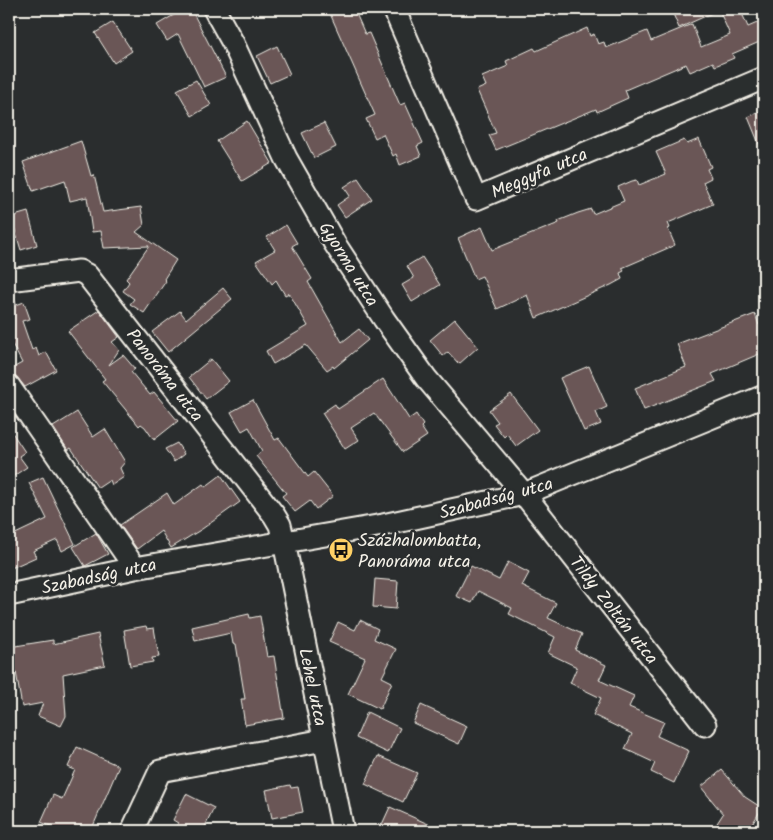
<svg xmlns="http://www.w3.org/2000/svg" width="773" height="840" font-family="Kalam,sans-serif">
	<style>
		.building { fill: #6a5757; stroke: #f4f1e8 }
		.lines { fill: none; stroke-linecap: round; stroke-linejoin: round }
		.minor-casing { stroke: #f4f1e8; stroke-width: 25 }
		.minor { stroke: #2a2d2e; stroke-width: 21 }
		.labels { text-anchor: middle; stroke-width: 5; stroke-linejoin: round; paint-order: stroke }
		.street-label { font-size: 18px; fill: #f4f1e8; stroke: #2a2d2e }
		.poi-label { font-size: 18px; fill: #f4f1e8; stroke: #2a2d2e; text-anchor: start }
	</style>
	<rect width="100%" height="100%" fill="#2a2d2e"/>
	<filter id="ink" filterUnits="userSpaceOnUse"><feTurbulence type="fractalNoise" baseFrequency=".02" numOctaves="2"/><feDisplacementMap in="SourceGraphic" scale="10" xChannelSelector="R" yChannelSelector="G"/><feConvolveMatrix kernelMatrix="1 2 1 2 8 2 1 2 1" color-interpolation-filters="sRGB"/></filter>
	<g filter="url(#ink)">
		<!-- building -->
		<path class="building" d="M184 9H191L226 77 204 87 178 34 167 41 157 25Z
			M328 9H354L365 34 369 33 400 105 405 103 423 143 417 146 421 156 400 165 396 154 393 156 383 134 375 138 366 119 375 115Z
			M671 9H740L748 27 764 20V40L732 54 734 58 715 66 713 62 690 72 686 64 625 90 628 98 597 112 596 109 496 150 489 135 496 133 477 90 486 86 482 77 508 66 506 61 534 48 536 51 587 28 590 36 594 34 598 44 604 42 606 48 647 31 651 41 692 24 701 47 730 35 719 10 679 28Z
			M113 22 132 51 114 63 95 33Z
			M277 46 290 74 270 83 257 56Z
			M196 80 211 105 192 116 177 90Z
			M764 110V156L748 117Z
			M247 121 272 163 242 181 217 141Z
			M324 123 336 147 314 158 302 133Z
			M699 139 711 167 707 169 711 178 703 182 713 204 668 223 670 228 668 229 675 245 622 268 624 271 620 273 622 279 611 285 536 318 527 295 497 309 482 276 475 279 458 238 482 227 492 250 559 223 558 221 578 213 591 209 593 214 624 201 618 187 632 181 637 180 639 185 666 174 656 152 684 140 687 144Z
			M81 141 91 176 94 175 103 212 141 207 144 225 136 232 176 260 164 279 166 281 144 313 130 304 134 299 123 291 129 282 126 279 149 246 104 248 101 231 92 232 87 197 70 201 65 180 33 191 23 162Z
			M358 178 372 199 345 217 337 205 350 196 344 187Z
			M28 212 37 245 21 250 11 217Z
			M286 225 297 243 292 246 312 279 308 282 342 342 359 329 368 340 334 368 333 366 327 370 306 345 273 364 266 351 308 326 289 293 285 295 276 280 272 284 256 261 275 250 267 237Z
			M422 257 440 285 412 302 402 285 414 278 407 266Z
			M223 288 232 299 168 352 152 332 180 311 186 319Z
			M9 292H12L16 305 24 302 30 319 22 321 32 350 36 348 39 356 46 352 56 370 25 387 15 375 9 374V370L22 363 9 338Z
			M99 310 119 337 112 342 119 350 109 365 123 355 135 369 131 372 150 395 154 392 178 421 154 440 145 427 141 424 139 426 102 381 105 379 68 331Z
			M755 314 759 325 764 323V352L712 374 716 381 644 410 635 388 686 367 677 344Z
			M455 319 478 347 459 364 448 352 443 356 430 340Z
			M211 359 229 381 206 399 189 377Z
			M589 366 607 407 596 412 601 424 584 431 560 378Z
			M383 379 409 419 416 414 423 425 421 427 427 436 403 452 374 413 351 428 359 440 345 449 322 413 335 404 338 409Z
			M511 394 538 430 516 446 507 434 504 437 494 424 498 422 489 410Z
			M253 400 275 440 279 438 308 477 314 472 333 496 316 509 310 501 295 512 282 496 286 493 256 456 262 451 249 427 242 431 231 412Z
			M77 412 93 437 105 429 125 462 120 468 124 477 112 485 110 480 98 488 71 448 68 450 53 427Z
			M9 428 25 452 19 456 27 467 9 479Z
			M177 443 184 454 174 462 165 449Z
			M221 475 240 502 202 529 171 548 161 531 137 549 120 525 167 493 174 505 203 484 205 487Z
			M43 477 75 544 62 551 57 540 33 551 36 557 9 569V537L47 519 29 483Z
			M96 533 108 554 85 566 73 547Z
			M508 562 529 573 522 586 556 603 548 618 582 634 575 650 606 665 599 680 634 696 629 707 664 722 657 736 689 751 674 783 651 772 655 763 625 749 632 734 593 715 601 698 570 683 577 667 548 653 555 637 509 614 512 608 478 591 472 603 456 596 471 566 499 580Z
			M375 579 398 581 396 609 373 607Z
			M249 614 250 618 260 616 267 657 274 656 284 718 245 725 241 699H245L236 644H233L231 633 195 641 192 627Z
			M360 620 378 629 374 639 396 649 382 677 392 682 380 709 348 694 365 658 329 642 338 622 355 630Z
			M146 626 147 629 154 628 159 657 152 658 153 662 130 666 124 630Z
			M98 634 105 665 63 674 66 716 61 726 38 716 43 703 22 707 16 672 9 688V647L53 640V644Z
			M421 705 467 726 459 744 413 723Z
			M367 712 400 728 388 753 356 738Z
			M77 747 119 766 91 831H62L41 822 53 795 62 799 75 770 68 767Z
			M378 756 417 773 403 802 365 784Z
			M722 770 745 797 762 808 748 831H712L723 814 701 787Z
			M290 785 291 788 298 787 303 812 272 818 266 790Z
			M186 794 214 808 203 831H174L178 823 173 820Z
			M390 807 444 831H379Z"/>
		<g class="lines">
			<defs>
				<path id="minor" d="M214 9 233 43 286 158 335 244 384 319 426 378 524 494 705 725
					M394 9 476 199 764 78
					M9 280 79 271 87 275 274 515 280 525 284 542 343 831
					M9 386 135 568
					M9 595 135 568 383 525 524 494 764 396
					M132 831 160 771 324 740"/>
			</defs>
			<!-- minor casing -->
			<use href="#minor" class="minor-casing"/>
			<!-- minor -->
			<use href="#minor" class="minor"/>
		</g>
	</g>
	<!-- icons -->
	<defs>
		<symbol id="bus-disc" viewBox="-11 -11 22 22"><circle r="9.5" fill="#ffd166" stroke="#2a2d2e"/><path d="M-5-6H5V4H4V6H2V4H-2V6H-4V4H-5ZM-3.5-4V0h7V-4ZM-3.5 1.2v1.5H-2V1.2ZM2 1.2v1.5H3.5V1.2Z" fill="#111"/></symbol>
	</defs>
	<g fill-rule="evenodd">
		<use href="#bus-disc" x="327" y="536" width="28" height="28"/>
	</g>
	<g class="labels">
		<!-- street labels -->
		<g class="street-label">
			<text transform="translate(539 173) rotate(-23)" y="6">Meggyfa utca</text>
			<text transform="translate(349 264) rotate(58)" y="6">Gyorma utca</text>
			<text transform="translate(165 375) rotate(52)" y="6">Panoráma utca</text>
			<text transform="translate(496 498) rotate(-15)" y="6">Szabadság utca</text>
			<text transform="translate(99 576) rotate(-12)" y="6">Szabadság utca</text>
			<text transform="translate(614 610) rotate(52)" y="6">Tildy Zoltán utca</text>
			<text transform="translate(313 687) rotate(78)" y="6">Lehel utca</text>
		</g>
		<!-- poi labels -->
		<g class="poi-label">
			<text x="358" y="546">Százhalombatta,<tspan x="358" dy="21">Panoráma utca</tspan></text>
		</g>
	</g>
	<!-- margin -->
	<rect width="773" height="840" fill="none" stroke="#2a2d2e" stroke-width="30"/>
	<rect x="15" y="15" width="743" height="810" fill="none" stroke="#f4f1e8" stroke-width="2" filter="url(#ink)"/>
</svg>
